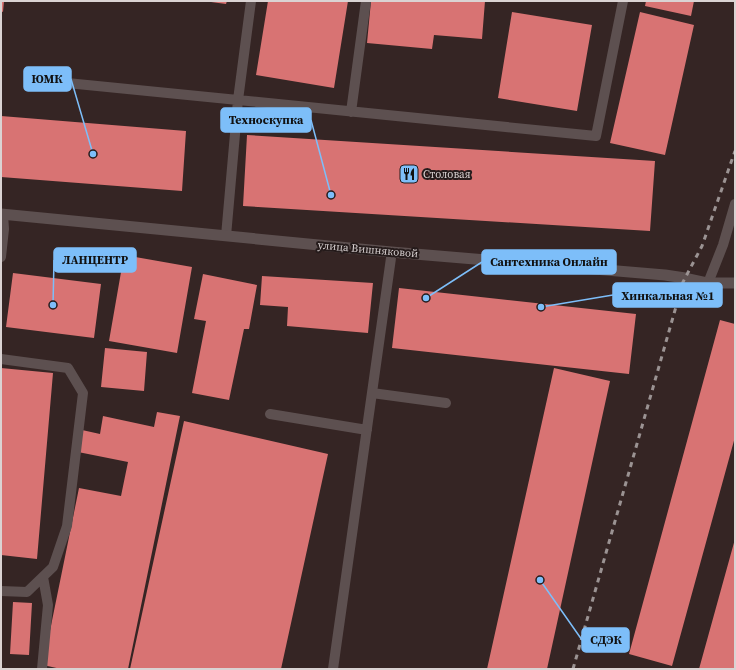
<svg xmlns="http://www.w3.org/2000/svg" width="736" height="670" font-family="'Source Serif 4',serif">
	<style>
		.built { fill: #352524 }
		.building { fill: #d87373 }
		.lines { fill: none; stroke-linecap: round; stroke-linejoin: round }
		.service { stroke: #5d5050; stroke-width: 10 }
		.minor { stroke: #5d5050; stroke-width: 11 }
		.rail { stroke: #9b9393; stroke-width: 3; stroke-dasharray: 5 5; stroke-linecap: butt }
		.labels { text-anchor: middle; stroke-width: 4; stroke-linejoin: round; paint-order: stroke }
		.poi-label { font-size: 11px; fill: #dad3d3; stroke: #251b1b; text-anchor: start }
		.street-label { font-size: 11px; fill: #dad3d3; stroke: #251b1b }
		.leader { fill: none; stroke: #7dbef9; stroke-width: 1.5 }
		.callout-dot { fill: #7dbef9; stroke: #251b1b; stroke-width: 1.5 }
		.callout { fill: #7dbef9; stroke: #7dbef9; stroke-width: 1.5 }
		.callout-label { font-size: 12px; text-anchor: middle; font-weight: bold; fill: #111 }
	</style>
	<rect width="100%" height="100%" fill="#251b1b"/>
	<!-- built -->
	<path class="built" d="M1 1H735V669H1Z"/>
	<!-- building -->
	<path class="building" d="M1 1H4L3 12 1 11Z
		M211 1H227L226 4 211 2Z
		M268 1H348L334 88 256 75Z
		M371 1H485L482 39 434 35 432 49 367 43Z
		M646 1H694L691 16 645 6Z
		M512 12 592 25 577 111 498 98Z
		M640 12 694 25 665 155 610 143Z
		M1 116 186 131 182 191 1 177Z
		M247 135 655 161 650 231 243 206Z
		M124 255 192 267 177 353 109 341Z
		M13 273 101 284 94 338 6 327Z
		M203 274 257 285 249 329H244L229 400 192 393 206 321 194 319Z
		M262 276 373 283 368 333 287 326 288 307 260 305Z
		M399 288 636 314 629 374 392 348Z
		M720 320 735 324V437L672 666 629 654Z
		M105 348 147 352 144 391 101 387Z
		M1 368 53 373 37 559 1 555Z
		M554 368 610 381 547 669H487Z
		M157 412 180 416 128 669H61L43 665 79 488 121 496 128 462 78 452 82 430 100 434 103 416 154 427Z
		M184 421 328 454 281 669H130Z
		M735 539V669H699Z
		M13 602 32 603 29 655 10 654Z"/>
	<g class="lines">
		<!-- service -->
		<path class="service" d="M251 1 238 100 596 136 623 1
			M47 81 238 100 226 236
			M351 112 366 1
			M1 257 4 229 3 214
			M708 283 723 245 735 204
			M1 359 68 368 83 393 67 526 53 567 27 592 1 591
			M372 393 446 403
			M270 414 367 430
			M42 669 48 605 43 577
			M333 669 391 258V252"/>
		<!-- minor -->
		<path class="minor" d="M1 214 391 252 665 275 685 278 708 283H735"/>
		<!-- rail -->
		<path class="rail" d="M573 669 683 282 702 246 735 151"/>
	</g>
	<!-- icons -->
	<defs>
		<symbol id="restaurant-square" viewBox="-11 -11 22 22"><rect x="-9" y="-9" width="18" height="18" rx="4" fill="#7dbef9" stroke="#251b1b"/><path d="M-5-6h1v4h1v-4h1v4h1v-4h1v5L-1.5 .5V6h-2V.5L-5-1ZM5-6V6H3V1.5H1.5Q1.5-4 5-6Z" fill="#111"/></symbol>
	</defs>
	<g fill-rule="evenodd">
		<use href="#restaurant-square" x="398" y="163" width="22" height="22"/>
	</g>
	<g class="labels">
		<!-- poi labels -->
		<g class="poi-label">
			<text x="423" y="178">Столовая</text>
		</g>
		<!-- street labels -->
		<g class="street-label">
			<text transform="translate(368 249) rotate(5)" y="4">улица Вишняковой</text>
		</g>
	</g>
	<!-- callouts -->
	<path class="leader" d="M93 154L71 79M331 195L311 120M53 305L54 260M426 298L482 262M541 307L613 295M540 580L582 640"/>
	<g class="callout-dot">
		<circle cx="93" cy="154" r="4"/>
		<circle cx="331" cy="195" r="4"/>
		<circle cx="53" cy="305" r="4"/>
		<circle cx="426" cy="298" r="4"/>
		<circle cx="541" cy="307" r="4"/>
		<circle cx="540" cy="580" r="4"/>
	</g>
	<g class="callout">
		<rect x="24" y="67" width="47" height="24" rx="4"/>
		<rect x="221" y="108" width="90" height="24" rx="4"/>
		<rect x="54" y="248" width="82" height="24" rx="4"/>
		<rect x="482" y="250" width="134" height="24" rx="4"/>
		<rect x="613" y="283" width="109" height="24" rx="4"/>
		<rect x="582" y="628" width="47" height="24" rx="4"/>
	</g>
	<g class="callout-label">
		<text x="47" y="83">ЮМК</text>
		<text x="266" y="124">Техноскупка</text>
		<text x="95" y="264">ЛАНЦЕНТР</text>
		<text x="549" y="266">Сантехника Онлайн</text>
		<text x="668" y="300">Хинкальная №1</text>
		<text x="606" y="644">СДЭК</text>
	</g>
	<!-- border -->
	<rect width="736" height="670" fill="none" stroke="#dad3d3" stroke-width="4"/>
</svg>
